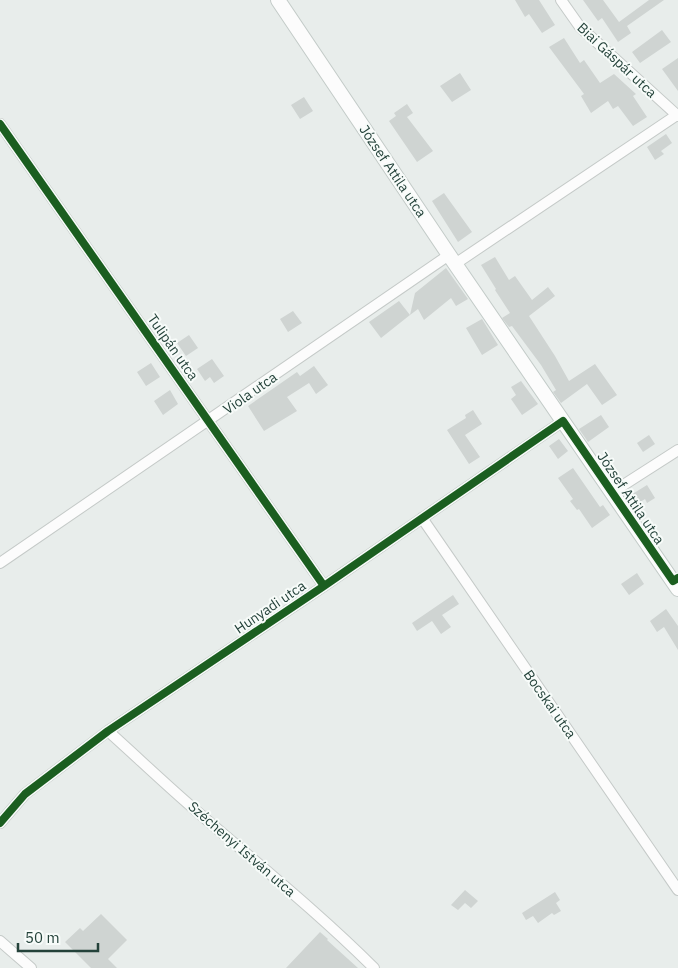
<svg xmlns="http://www.w3.org/2000/svg" width="678" height="968" font-family="'IBM Plex Sans',sans-serif">
	<style>
		.building { fill: #cfd4d2 }
		.lines { fill: none; stroke-linecap: round; stroke-linejoin: round }
		.street-casing { stroke: #c5cac8; stroke-width: 12 }
		.secondary-casing { stroke: #c3cbc8; stroke-width: 16 }
		.street { stroke: #fcfcfc; stroke-width: 10 }
		.secondary { stroke: #fcfcfc; stroke-width: 14 }
		.cycleway-casing { stroke: #f7fbf9; stroke-width: 11 }
		.cycleway { stroke: #1b5e20; stroke-width: 8 }
		.labels { text-anchor: middle; stroke-width: 4; stroke-linejoin: round; paint-order: stroke }
		.street-label { font-size: 14px; fill: #24423a; stroke: #f7fbf9 }
	</style>
	<rect width="100%" height="100%" fill="#e8edeb"/>
	<!-- building -->
	<path class="building" d="M515 0H539L555 25 542 33 529 14 525 17Z
		M583 0H603L619 22 649 0H664L627 26 631 33 618 42 602 18 598 21Z
		M662 30 671 42 640 63 632 52Z
		M564 38 580 63 584 60 600 83 614 74 636 94 633 96 647 117 633 126 618 106 613 109 608 101 591 113 581 96 584 94 549 47Z
		M678 58V91L662 69Z
		M460 73 471 90 452 102 440 86Z
		M304 97 313 111 300 119 291 105Z
		M407 104 413 113 407 117 433 151 417 162 389 121 396 116 394 113Z
		M666 134 672 143 661 151 664 154 655 160 647 147Z
		M444 193 472 232 458 242 432 201Z
		M495 257 509 280 515 276 532 300 548 287 555 296 529 316 555 356 569 381 595 364 617 395 602 405 587 384 561 403 553 392 556 390 541 365 512 326 509 327 502 318 510 313 495 290 496 289 481 265Z
		M446 268 468 299 456 306 451 298 424 320 418 309 410 315 415 293Z
		M399 301 410 315 381 338 369 322Z
		M293 311 302 323 288 332 280 319Z
		M482 319 498 345 482 355 466 328Z
		M189 335 198 348 186 356 177 343Z
		M212 359 224 376 214 383 210 377 205 381 197 369Z
		M151 363 160 377 146 386 137 372Z
		M314 366 328 385 316 394 309 383 287 397 297 411 264 431 248 406 297 372 300 376Z
		M521 381 538 404 522 415 511 399 516 395 511 387Z
		M170 390 178 404 163 415 154 401Z
		M473 410 482 424 465 435 480 457 469 464 447 430 466 418 465 415Z
		M601 415 609 427 588 442 579 429Z
		M649 435 655 444 643 452 637 443Z
		M559 439 568 451 558 459 549 446Z
		M573 468 600 507 603 505 610 515 592 528 579 509 577 510 570 501 573 499 558 478Z
		M647 485 655 498 647 503 645 499 632 507 626 498Z
		M637 573 644 584 629 595 621 584Z
		M453 595 459 604 442 615 451 627 441 634 432 621 417 631 412 623Z
		M666 609 678 626V650L664 627 657 632 650 621Z
		M465 890 478 901 471 908 465 903 458 910 451 905Z
		M555 892 560 900 556 903 561 911 554 915 552 913 538 923 533 916 526 920 522 913Z
		M101 914 127 940 108 959 117 968H91L65 942 80 928 83 931Z
		M320 932 328 939 327 940 358 968H286Z"/>
	<g class="lines">
		<defs>
			<path id="street" d="M561 0 580 27 678 116
				M0 124 324 586
				M455 264 677 115
				M611 493 678 450
				M422 518 678 890
				M0 563 449 255
				M108 731C137 757 164 783 193 808 254 861 317 911 374 968
				M0 823 25 794 108 731 324 586 563 421
				M0 941 31 968"/>
			<path id="secondary" d="M278 0 449 255 678 589"/>
		</defs>
		<!-- street casing -->
		<use href="#street" class="street-casing"/>
		<!-- secondary casing -->
		<use href="#secondary" class="secondary-casing"/>
		<!-- street -->
		<use href="#street" class="street"/>
		<!-- secondary -->
		<use href="#secondary" class="secondary"/>
		<defs>
			<path id="cycleway" d="M0 124 324 586
				M0 823 25 794 108 731 324 586 563 421 673 581 678 578"/>
		</defs>
		<!-- cycleway casing -->
		<use href="#cycleway" class="cycleway-casing"/>
		<!-- cycleway -->
		<use href="#cycleway" class="cycleway"/>
	</g>
	<g class="labels">
		<!-- street labels -->
		<g class="street-label">
			<text transform="translate(617 60) rotate(43)" y="5">Biai Gáspár utca</text>
			<text transform="translate(393 171) rotate(56)" y="5">József Attila utca</text>
			<text transform="translate(173 347) rotate(55)" y="5">Tulipán utca</text>
			<text transform="translate(250 393) rotate(-35)" y="5">Viola utca</text>
			<text transform="translate(631 498) rotate(56)" y="5">József Attila utca</text>
			<text transform="translate(270 607) rotate(-34)" y="5">Hunyadi utca</text>
			<text transform="translate(550 704) rotate(55)" y="5">Bocskai utca</text>
			<text transform="translate(242 849) rotate(41)" y="5">Széchenyi István utca</text>
		</g>
	</g>
	<!-- scale -->
	<path d="M18 943v8h80v-8" fill="none" stroke="#24423a" stroke-width="2.5"/>
	<text x="25" y="943" font-size="15" fill="#24423a" stroke="#f7fbf9" stroke-width="4" paint-order="stroke">50 m</text>
</svg>
